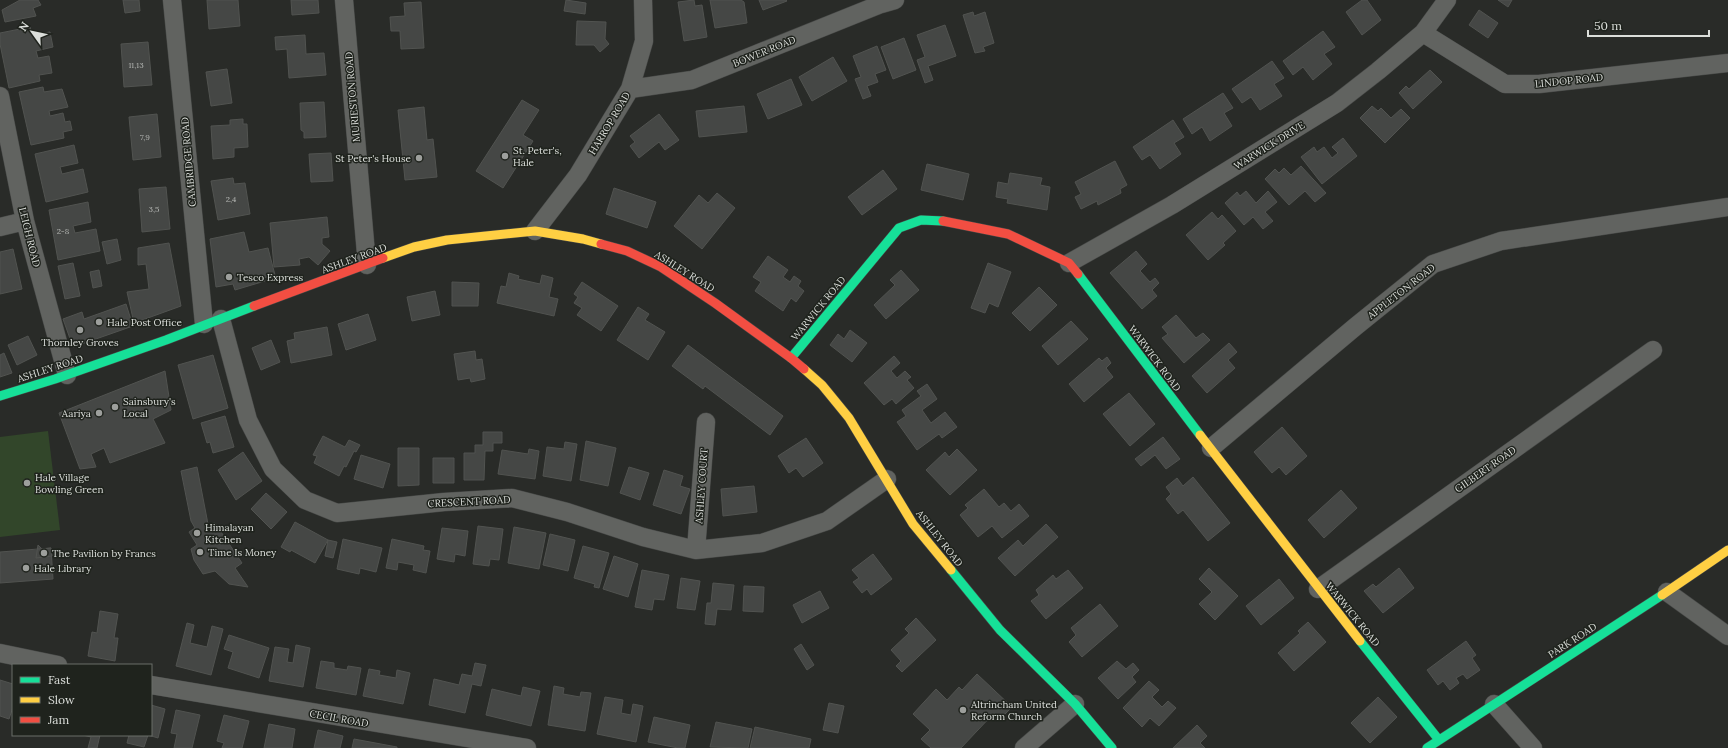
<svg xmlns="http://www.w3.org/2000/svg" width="1728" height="748" font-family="Lora,serif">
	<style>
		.green { fill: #32462a }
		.building { fill: #454745; stroke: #515350 }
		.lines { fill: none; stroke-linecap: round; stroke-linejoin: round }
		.street-casing { stroke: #464846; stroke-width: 19 }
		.fast-casing { stroke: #464846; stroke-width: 10 }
		.slow-casing { stroke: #464846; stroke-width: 10 }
		.jam-casing { stroke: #464846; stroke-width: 10 }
		.street { stroke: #616360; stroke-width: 18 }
		.fast { stroke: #16e098; stroke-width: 9 }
		.slow { stroke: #ffcf43; stroke-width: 9 }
		.jam { stroke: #f24e42; stroke-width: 9 }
		.poi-dot { fill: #9d9f9c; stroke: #1f231d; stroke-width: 1.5 }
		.labels { text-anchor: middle; stroke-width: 3; stroke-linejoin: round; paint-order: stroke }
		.number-label { font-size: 8px; fill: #b6b8b5 }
		.street-label { font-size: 10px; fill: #dbdeda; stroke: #1f231d }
		.poi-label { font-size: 10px; fill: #dbdeda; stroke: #1f231d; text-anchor: start }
	</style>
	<rect width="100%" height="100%" fill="#292b28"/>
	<!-- green -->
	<path class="green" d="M48 431 60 530 0 537V437Z"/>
	<!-- building -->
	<path class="building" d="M20 0H38L41 5 33 8 36 16 5 22 2 10Z
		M123 0H139L140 11 125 13Z
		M207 0H238L240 26 209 29Z
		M291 0H318L319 13 292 15Z
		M566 0 586 3 585 14 564 11Z
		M694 0 695 6 702 5 707 37 684 41 678 2Z
		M710 0H741L744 2 747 23 715 28Z
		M759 0H786L787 1 763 10Z
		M1362 0H1367L1381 20 1362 35 1346 12Z
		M1498 0H1512L1508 7Z
		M421 2 424 48 401 49 400 31H391L390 17 405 16 404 3Z
		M1479 10 1498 23 1488 38 1469 25Z
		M973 12 974 16 985 12 994 43 983 47 985 51 975 53 963 15Z
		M577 21 606 22 605 39 609 44 600 52 594 45H576Z
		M945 25 956 56 928 66 933 80 925 83 917 60 925 57 917 35Z
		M30 27 32 35 50 32 53 47 36 51 38 58 49 56 52 73 39 75 40 81 9 88 0 44V33Z
		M1323 31 1335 47 1324 54 1332 64 1313 80 1303 67 1293 75 1283 61Z
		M305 35 306 54 324 53 326 75 289 78 287 49 276 50 275 37Z
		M904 38 916 70 893 79 881 47Z
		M148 42 152 85 124 87 121 44Z
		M877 46 886 70 875 74 878 82 867 86 871 96 863 99 855 79 861 77 853 56Z
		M833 57 847 81 812 101 799 77Z
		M1272 61 1284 78 1274 84 1282 96 1260 110 1251 97 1242 103 1232 89Z
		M227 69 232 103 211 106 206 72Z
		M1430 70 1442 82 1413 109 1399 93 1406 86 1409 89Z
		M791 79 802 105 768 119 757 94Z
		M43 87 44 92 62 89 68 107 49 111 50 116 63 113 65 122 70 121 72 130 63 132 64 138 31 145 19 92Z
		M1223 93 1233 108 1224 113 1232 126 1210 141 1202 127 1192 134 1183 119Z
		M522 100 539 110 523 135 533 141 503 188 476 171Z
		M324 102 326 137 304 138V132L301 130 300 103Z
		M744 106 747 132 699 137 696 111Z
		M1372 106 1378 111 1381 108 1391 118 1401 109 1410 118 1385 143 1360 118Z
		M424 107 427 140 433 139 437 177 405 180 398 110Z
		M157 114 161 157 133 160 129 117Z
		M659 114 679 140 665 150 659 142 639 158 630 146 635 142 630 136Z
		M243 119V124H247L248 147 234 148V157L213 159 211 126 230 125V120Z
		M1173 120 1184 137 1174 143 1181 154 1160 169 1150 155 1142 160 1133 147Z
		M1343 138 1357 156 1322 184 1301 157 1314 147 1317 152 1324 147 1332 158 1338 153 1332 147Z
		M74 145 78 163 60 167 62 174 83 169 88 192 46 202 35 154Z
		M331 153 333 181 311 182 309 154Z
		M1115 161 1127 185 1120 189 1121 193 1098 205 1097 201 1081 209 1075 197 1081 194 1075 182Z
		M927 164 969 174 963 200 921 190Z
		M1301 166 1326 193 1315 202 1305 191 1289 205 1265 179 1275 169 1279 173 1284 168 1291 175Z
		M883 170 897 189 862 215 848 197Z
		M1010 173 1042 178 1040 185 1050 187 1047 210 1007 203 1008 199 996 197 998 182 1008 184Z
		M233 178 234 184 245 183 250 214 218 220 211 181Z
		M166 187 170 229 142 232 139 189Z
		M614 188 656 202 647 228 606 214Z
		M1246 191 1256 203 1268 191 1277 202 1265 212 1273 221 1263 229 1253 217 1244 225 1225 203 1237 192 1240 196Z
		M717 193 735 208 702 249 674 226 699 195 708 203Z
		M88 202 91 222 73 226 75 233 96 229 100 251 58 260 49 210Z
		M1212 212 1218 219 1222 215 1236 231 1223 243 1225 245 1208 260 1186 235Z
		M327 217 329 237 322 238V244L330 251 318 265 309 257 299 259 300 265 274 267 270 223Z
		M244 232 249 252 268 248 275 275 263 278 265 281 235 290 233 284 216 287 210 239Z
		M117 239 121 260 107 264 102 242Z
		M169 243 181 306 134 323 127 292 149 289 146 264 138 265V248Z
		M13 249 22 289 0 294V252Z
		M1136 251 1147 264 1140 271 1150 282 1155 278 1159 283 1152 290 1157 296 1142 309 1110 273Z
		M768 256 788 270 783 277 790 282 794 276 801 281 798 286 804 291 796 302 791 298 783 311 755 291 761 282 753 277Z
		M73 263 80 296 65 299 58 266Z
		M988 263 1011 272 998 307 989 303 985 313 971 308Z
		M99 270 102 286 93 288 90 272Z
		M901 270 919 290 886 319 874 305 895 285 890 280Z
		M509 273 519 276 518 279 540 284 542 275 553 278 549 297 558 299 554 316 497 303 501 286 506 287Z
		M452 282 479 283 478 306H452Z
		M582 282 618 306 601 331 577 315 582 308 574 303 578 297 574 294Z
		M1039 287 1057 305 1030 331 1012 313Z
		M435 291 440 315 412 321 407 297Z
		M126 304 133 326 73 347 63 319 82 312 84 319Z
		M638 307 649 314 645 320 665 332 648 360 617 340Z
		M368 314 376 340 346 350 338 324Z
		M1176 315 1196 338 1203 333 1210 340 1184 363 1162 338 1168 334 1162 327Z
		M1071 321 1088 339 1058 365 1042 346Z
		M327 327 332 355 291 363 287 341 295 339 294 333Z
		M850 330 867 343 852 362 830 345 838 334 844 339Z
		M28 336 37 355 17 365 8 345Z
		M271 340 280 362 261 370 252 348Z
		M1229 343 1237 352 1228 360 1235 368 1207 393 1192 376Z
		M688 345 783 416 770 435 705 386 703 389 672 366Z
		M475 351 476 360 482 359 485 379 471 382 470 378 458 380 454 354Z
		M4 353 12 373 0 377V355Z
		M213 355 228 408 193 419 178 365Z
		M894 356 900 363 891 371 897 378 905 371 911 377 907 380 914 388 896 404 892 399 884 405 864 383Z
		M1107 357 1111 363 1106 368 1113 377 1084 402 1069 384 1099 358 1102 361Z
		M165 371 171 410 153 419 165 443 110 463 104 448 91 454 96 467 80 469 59 413Z
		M927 384 937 399 922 410 931 423 945 412 957 427 942 438 939 434 917 450 897 422 906 416 902 410 921 396 917 391Z
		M1129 393 1155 424 1130 446 1103 414Z
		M225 416 234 447 213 453 210 442 207 443 201 423Z
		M1282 427 1307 456 1286 475 1279 467 1272 473 1254 452Z
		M483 432H502V443H493V451H485L484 480H464V453H475V445H483Z
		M323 436 345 447 349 440 360 445 356 452 354 451 346 467 344 466 339 476 314 463 317 456 313 455Z
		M1163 437 1180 459 1166 469 1155 455 1141 466 1135 459Z
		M806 438 823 463 803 477 796 468 789 473 778 456Z
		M586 441 616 448 608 486 580 480Z
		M565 442 577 444 571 481 543 476 547 447 564 449Z
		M398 448H419V485L398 486Z
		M529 449 539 451 535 479 498 474 502 450 528 454Z
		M957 449 977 470 950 495 926 470 945 452 949 457Z
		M243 452 262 481 236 500 218 470Z
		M361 455 390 464 383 488 354 479Z
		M433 458H454V483H433Z
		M197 467 208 524 215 523 242 563 235 568 248 587 229 584 215 571 203 574 194 560 191 549 197 545 189 532 195 528 191 521 181 471Z
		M629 467 649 473 640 500 620 493Z
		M664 470 683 476 680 486 690 489 681 514 653 505Z
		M1193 477 1230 523 1208 541 1183 510 1178 514 1166 499 1171 494 1166 487 1177 478 1183 486Z
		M754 486 757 512 723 516 721 489Z
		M984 489 999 507 1004 503 1011 511 1019 504 1029 516 1002 538 992 526 978 537 960 515 968 508 965 505Z
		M1341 490 1357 508 1324 538 1308 520Z
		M266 493 287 512 271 529 251 509Z
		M295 522 328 540 315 563 291 550 290 552 281 547Z
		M1046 524 1058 537 1015 576 998 558 1018 540 1023 546Z
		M478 526 503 529 499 560 490 559 489 566 473 564Z
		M514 527 546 533 539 569 508 563Z
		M442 528 468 531 465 556 455 554 454 562 437 559Z
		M550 534 575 540 568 571 543 565Z
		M343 539 382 548 376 572 360 568 359 574 337 569Z
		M392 539 424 546 423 550 430 551 426 573 413 570 414 565 398 562 397 570 386 568Z
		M328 540 337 542 333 558 325 556Z
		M38 545 42 549 51 548 52 556 36 558Z
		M583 546 609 553 599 588 594 587 595 584 574 578Z
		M51 548 53 579 0 583V552Z
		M873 554 892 579 871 595 867 589 862 593 853 582 859 578 852 570Z
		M614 556 638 564 628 597 603 589Z
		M1209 568 1238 596 1215 620 1199 604 1212 592 1199 579Z
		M1399 568 1414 588 1383 613 1364 591 1373 584 1376 587Z
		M642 570 669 575 664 600 654 599 652 610 635 607Z
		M1068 570 1083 588 1046 619 1031 601 1039 595 1036 590 1053 575 1056 579Z
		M681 578 700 581 695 610 677 608Z
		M1279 579 1294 598 1261 625 1246 606Z
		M713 583 734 585 731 610 717 609 715 625 705 624 707 603H711Z
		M744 586 764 587 763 612 743 611Z
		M820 591 829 608 802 623 793 605Z
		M1100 604 1118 626 1082 657 1069 642 1076 635 1071 628Z
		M100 611 118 614 114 638H118L115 661 88 656 92 632 97 633Z
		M916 618 936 640 902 672 896 666 901 661 891 650 909 633 905 629Z
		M1308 622 1326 642 1294 671 1278 653 1300 633 1298 631Z
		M187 623 194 625 190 643 207 647 212 626 223 629 211 675 176 666Z
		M229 635 269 648 259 678 228 668 233 652 224 649Z
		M1466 641 1476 655 1472 658 1480 670 1467 679 1463 674 1456 678 1459 683 1450 690 1443 681 1438 685 1427 670Z
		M801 644 814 665 807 670 794 649Z
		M296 645 310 648 303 687 269 681 275 647 289 649 287 662 293 663Z
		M321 661 334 663V668L347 670 348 666 361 668 356 695 316 688Z
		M1117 661 1126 669 1133 663 1139 670 1132 677 1136 682 1118 699 1098 678Z
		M475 663 486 665 481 686 472 684 465 713 429 705 434 679 459 685 462 674 472 676Z
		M369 669 380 671 379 675 396 678 397 670 410 673 403 704 363 696Z
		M977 674 1012 707 1000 719 994 713 961 748H931L921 739 930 730 913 714 936 689 947 700 959 687 962 690Z
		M0 680 13 684V707L9 719 0 716Z
		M1149 681 1159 690 1152 697 1162 707 1168 701 1176 708 1159 726 1150 718 1142 727 1123 708Z
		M554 686 564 688 563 694 580 697 581 692 591 693 585 731 548 725Z
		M523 687 540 691 531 726 486 715 492 689 521 696Z
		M605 697 623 700 621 713 631 715 633 704 643 706 636 742 597 734Z
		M1378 697 1397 717 1370 743 1351 723Z
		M829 703 844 706 838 733 823 730Z
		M151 705 165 709 158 738 148 735 144 747 127 743 129 735H151Z
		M176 710 200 715 192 748H174L177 734 171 733Z
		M224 715 249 721 242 748H222L224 743 217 741Z
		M654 717 690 725 685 748H678L648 742Z
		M716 722 752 729 748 748 710 747Z
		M269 724 295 729 292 748H264Z
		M1197 725 1207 736 1200 743 1205 748H1173Z
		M755 727 811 739 809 748H750Z
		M318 730 343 736 340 748H314Z
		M83 735H100L97 748H88L91 737Z
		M354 739 397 747V748H352Z"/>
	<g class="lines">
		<defs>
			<path id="street" d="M172 0 204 324
				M344 0 367 265
				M1423 33 1505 84H1539L1728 63
				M630 89 692 80 881 4 895 0
				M0 96 25 221 67 375
				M0 227 25 221
				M535 231 578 175 630 89 644 41 643 0
				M1069 263 1172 205 1337 103 1378 71 1423 33 1447 0
				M221 319 248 420 273 469 305 500 337 513 444 502 512 498 567 512 643 537 696 550 762 543 827 521 887 479
				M1211 448 1355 327 1433 264 1501 241 1728 207
				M696 550 706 422
				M1318 589 1653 350
				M1667 592 1728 636
				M0 653 58 665
				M151 685 527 748
				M1494 704 1533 748
				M1024 748 1075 704"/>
			<path id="fast" d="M1078 274 1200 435
				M791 358 899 228 921 220 943 221
				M0 396 55 379 166 340 254 306
				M951 570 1000 630 1075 704 1112 748
				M1360 641 1439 740
				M1427 748 1662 595"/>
			<path id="slow" d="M383 258 414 247 447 240 535 231 583 239 601 244
				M804 369 822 385 849 418 913 524 951 570
				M1200 435 1360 641
				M1662 595 1728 550"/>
			<path id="jam" d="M943 221 1008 234 1069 263 1078 274
				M601 244 627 251 661 267 715 303 791 358 804 369
				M254 306 383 258"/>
		</defs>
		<!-- street casing -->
		<use href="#street" class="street-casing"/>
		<!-- fast casing -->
		<use href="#fast" class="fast-casing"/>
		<!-- slow casing -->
		<use href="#slow" class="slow-casing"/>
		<!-- jam casing -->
		<use href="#jam" class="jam-casing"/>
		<!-- street -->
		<use href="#street" class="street"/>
		<!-- fast -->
		<use href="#fast" class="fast"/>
		<!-- slow -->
		<use href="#slow" class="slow"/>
		<!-- jam -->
		<use href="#jam" class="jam"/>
	</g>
	<!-- markers -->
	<g class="poi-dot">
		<circle cx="505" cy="156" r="4"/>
		<circle cx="419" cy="158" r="4"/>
		<circle cx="229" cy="277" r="4"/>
		<circle cx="99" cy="322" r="4"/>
		<circle cx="80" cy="330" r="4"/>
		<circle cx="115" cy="407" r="4"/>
		<circle cx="99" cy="413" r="4"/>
		<circle cx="27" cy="483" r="4"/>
		<circle cx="197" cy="533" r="4"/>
		<circle cx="200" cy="552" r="4"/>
		<circle cx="44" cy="553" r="4"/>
		<circle cx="26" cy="568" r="4"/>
		<circle cx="963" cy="710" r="4"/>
	</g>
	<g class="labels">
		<!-- number labels -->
		<g class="number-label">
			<text x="136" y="68">11,13</text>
			<text x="145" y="140">7,9</text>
			<text x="231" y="202">2,4</text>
			<text x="154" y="212">3,5</text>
			<text x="63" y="234">2-8</text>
		</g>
		<!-- street labels -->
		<g class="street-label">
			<text transform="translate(764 51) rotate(-22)" y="4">BOWER ROAD</text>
			<text transform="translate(1569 80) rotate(-6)" y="4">LINDOP ROAD</text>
			<text transform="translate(352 97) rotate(-95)" y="4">MURIESTON ROAD</text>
			<text transform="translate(609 123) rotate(-59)" y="4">HARROP ROAD</text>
			<text transform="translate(1269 145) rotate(-32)" y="4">WARWICK DRIVE</text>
			<text transform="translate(188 162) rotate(-95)" y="4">CAMBRIDGE ROAD</text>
			<text transform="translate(30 237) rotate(76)" y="4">LEIGH ROAD</text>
			<text transform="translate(354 258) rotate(-20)" y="4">ASHLEY ROAD</text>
			<text transform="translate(685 271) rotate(32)" y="4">ASHLEY ROAD</text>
			<text transform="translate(1401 291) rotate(-38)" y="4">APPLETON ROAD</text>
			<text transform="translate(818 308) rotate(-51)" y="4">WARWICK ROAD</text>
			<text transform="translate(1155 358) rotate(53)" y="4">WARWICK ROAD</text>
			<text transform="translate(50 368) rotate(-18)" y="4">ASHLEY ROAD</text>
			<text transform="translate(1485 469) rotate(-35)" y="4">GILBERT ROAD</text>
			<text transform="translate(701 486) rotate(-86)" y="4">ASHLEY COURT</text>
			<text transform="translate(469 501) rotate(-3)" y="4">CRESCENT ROAD</text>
			<text transform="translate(940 538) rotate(52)" y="4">ASHLEY ROAD</text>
			<text transform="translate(1353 614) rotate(51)" y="4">WARWICK ROAD</text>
			<text transform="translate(1572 640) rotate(-33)" y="4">PARK ROAD</text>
			<text transform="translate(339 718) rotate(10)" y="4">CECIL ROAD</text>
		</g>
		<!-- poi labels -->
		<g class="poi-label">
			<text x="513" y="154">St. Peter's,<tspan x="513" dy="12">Hale</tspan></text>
			<text x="411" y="162" text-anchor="end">St Peter's House</text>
			<text x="237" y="281">Tesco Express</text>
			<text x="107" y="326">Hale Post Office</text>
			<text x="80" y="346" text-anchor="middle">Thornley Groves</text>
			<text x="123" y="405">Sainsbury's<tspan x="123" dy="12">Local</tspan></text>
			<text x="91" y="417" text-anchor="end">Aariya</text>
			<text x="35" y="481">Hale Village<tspan x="35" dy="12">Bowling Green</tspan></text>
			<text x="205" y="531">Himalayan<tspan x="205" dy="12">Kitchen</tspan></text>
			<text x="208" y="556">Time Is Money</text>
			<text x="52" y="557">The Pavilion by Francs</text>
			<text x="34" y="572">Hale Library</text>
			<text x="971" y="708">Altrincham United<tspan x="971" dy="12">Reform Church</tspan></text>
		</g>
	</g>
	<!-- legend -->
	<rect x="12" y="664" width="140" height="72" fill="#1f231d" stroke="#6a6e69"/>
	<rect x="20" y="677" width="20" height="6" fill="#16e098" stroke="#6a6e69"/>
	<text x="48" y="684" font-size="12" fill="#dbdeda">Fast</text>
	<rect x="20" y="697" width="20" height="6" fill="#ffcf43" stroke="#6a6e69"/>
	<text x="48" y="704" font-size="12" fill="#dbdeda">Slow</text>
	<rect x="20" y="717" width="20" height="6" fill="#f24e42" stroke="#6a6e69"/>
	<text x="48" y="724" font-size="12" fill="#dbdeda">Jam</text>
	<!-- north arrow -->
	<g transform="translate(32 32) rotate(303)" stroke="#1f231d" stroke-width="3" paint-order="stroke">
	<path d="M0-3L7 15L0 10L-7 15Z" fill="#dbdeda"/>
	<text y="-6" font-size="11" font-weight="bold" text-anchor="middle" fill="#dbdeda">N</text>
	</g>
	<!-- scale -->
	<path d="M1588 30v6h121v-6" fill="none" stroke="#dbdeda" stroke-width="2"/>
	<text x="1594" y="30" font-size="12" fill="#dbdeda" stroke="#1f231d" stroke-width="3" paint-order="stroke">50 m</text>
</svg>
